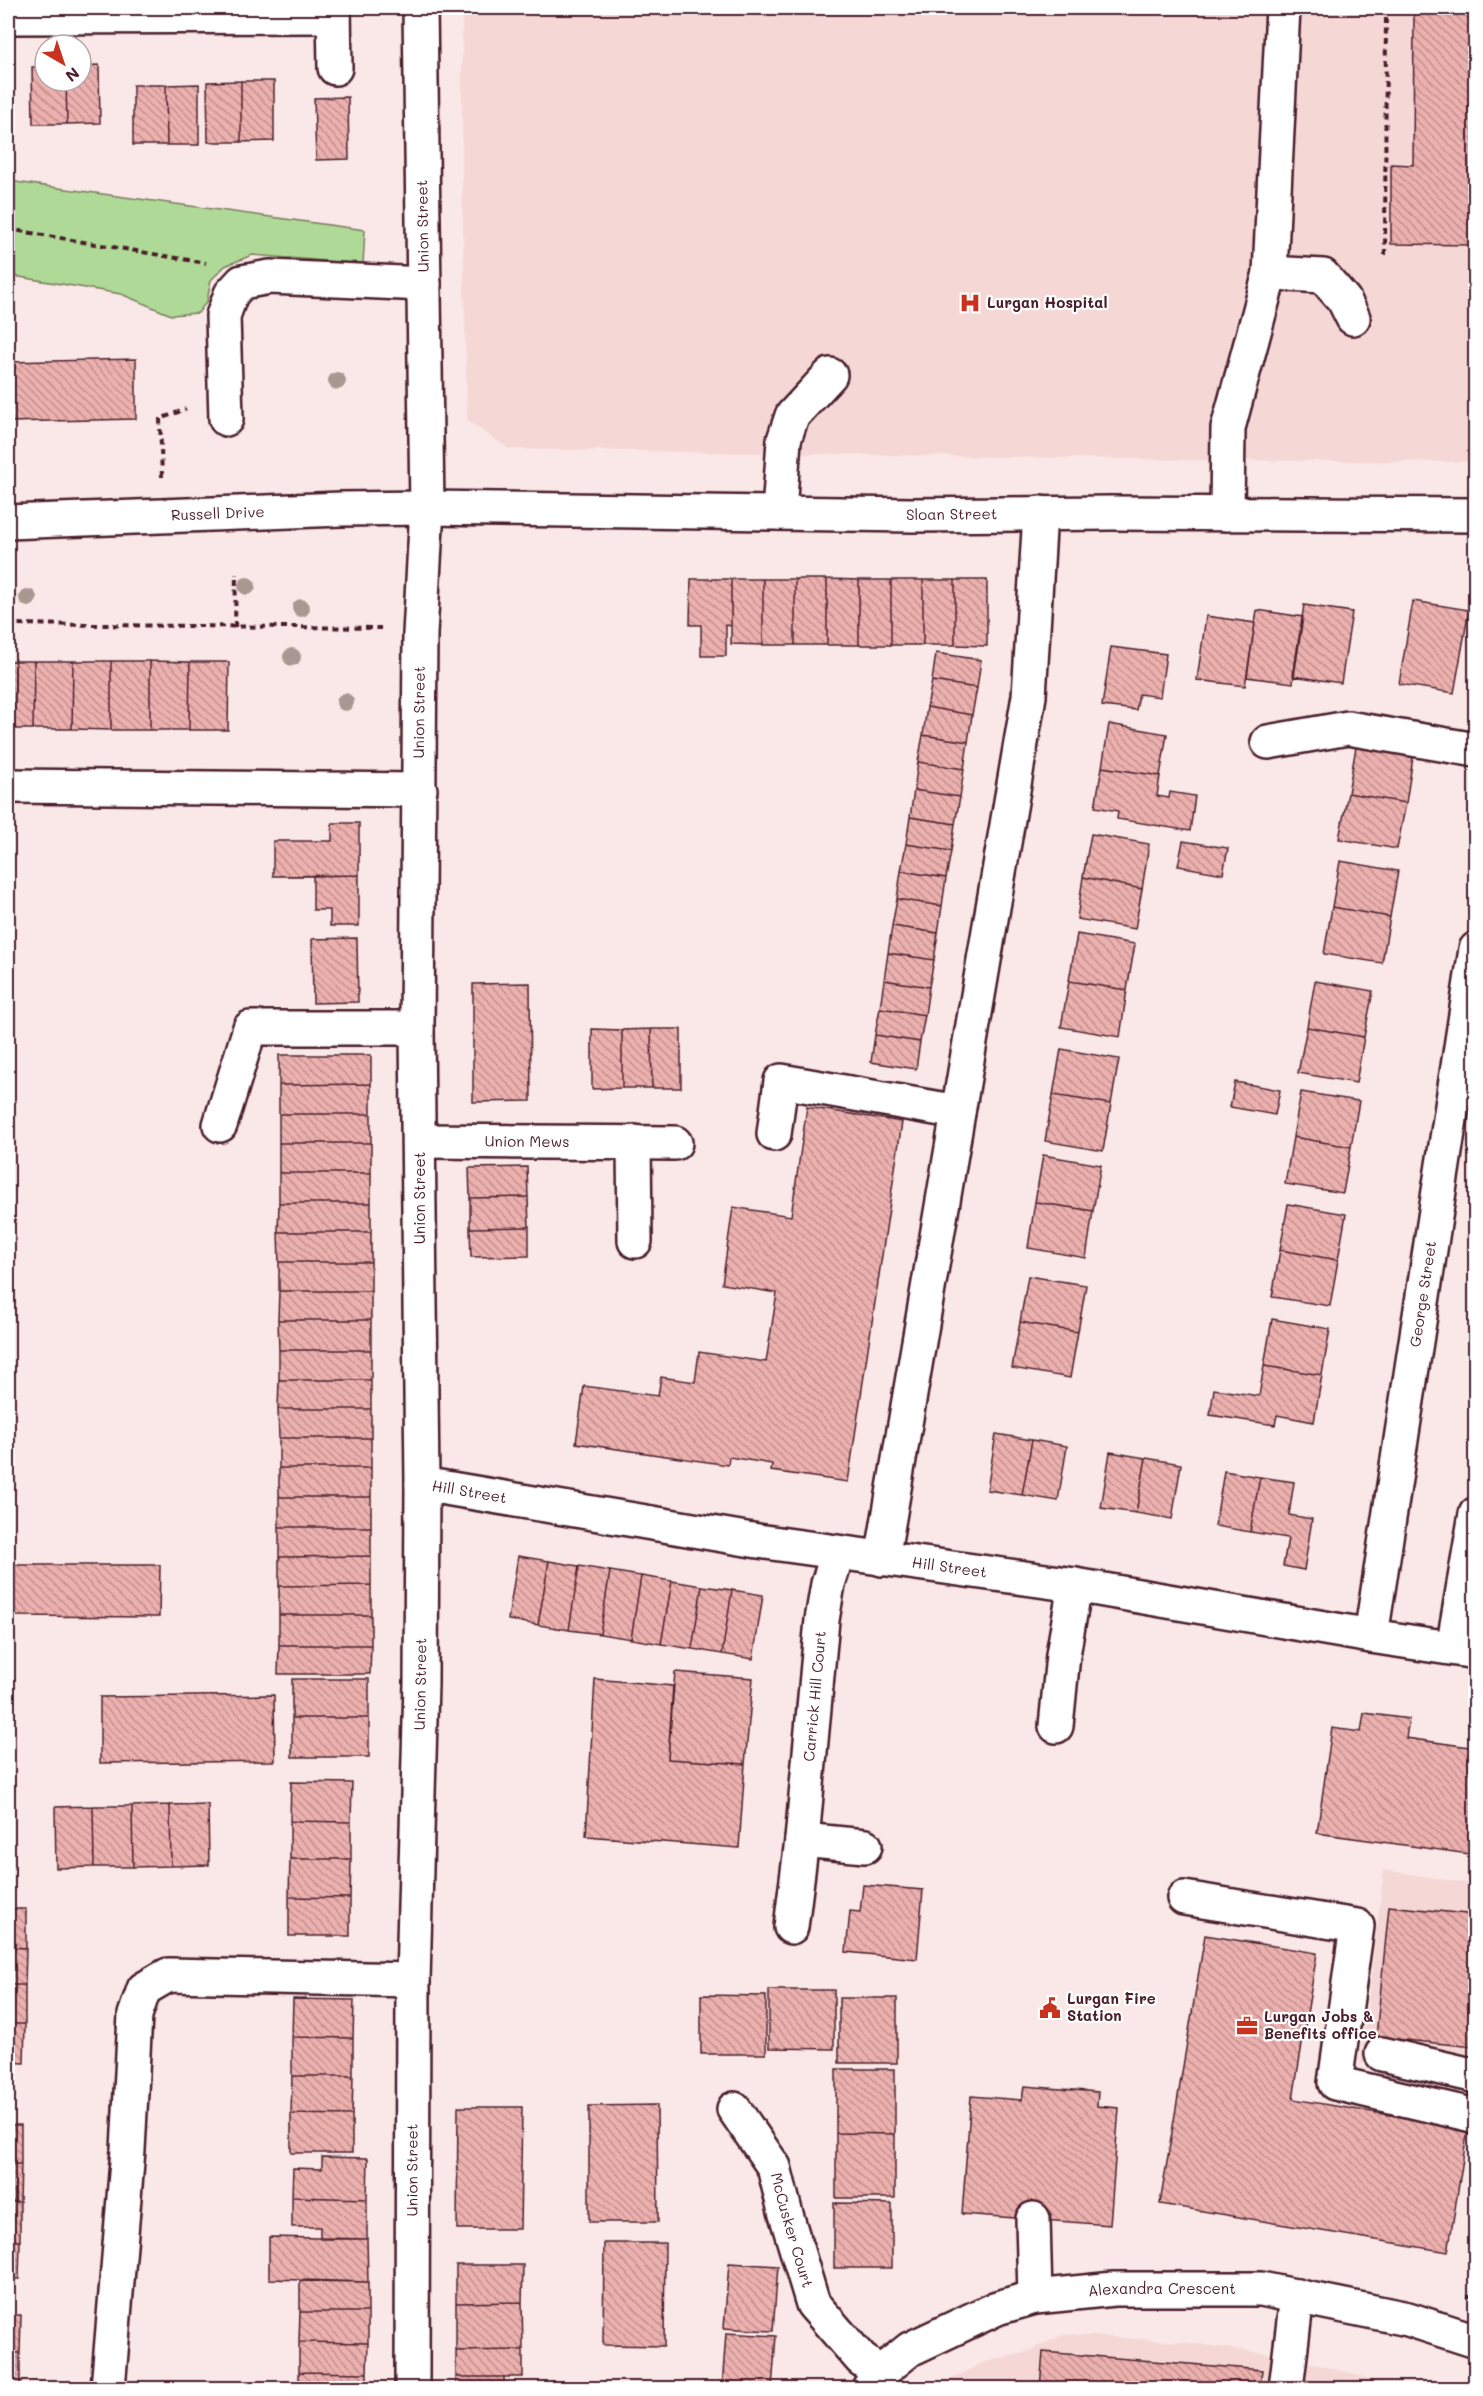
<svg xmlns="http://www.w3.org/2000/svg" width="1483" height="2396" font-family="Mali,sans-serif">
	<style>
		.built { fill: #f5d8d6 }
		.green { fill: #afd996; stroke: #7c7c60; stroke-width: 1.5 }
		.building { fill: url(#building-back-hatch); stroke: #4a1f2b; stroke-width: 1.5 }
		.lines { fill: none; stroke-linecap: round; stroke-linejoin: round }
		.minor-casing { stroke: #4a1f2b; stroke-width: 38 }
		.path { stroke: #4a1f2b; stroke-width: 4; stroke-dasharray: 6 4.5; stroke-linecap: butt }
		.minor { stroke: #fff; stroke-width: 33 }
		.tree { fill: #a99891 }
		.labels { text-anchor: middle; stroke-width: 4.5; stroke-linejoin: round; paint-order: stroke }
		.street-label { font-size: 15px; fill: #4a1f2b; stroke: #fff }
		.poi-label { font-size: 15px; font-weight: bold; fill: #4a1f2b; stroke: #fff; text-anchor: start }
	</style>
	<defs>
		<pattern id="building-back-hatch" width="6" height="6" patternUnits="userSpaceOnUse" patternTransform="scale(1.5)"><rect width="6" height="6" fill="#ecb1af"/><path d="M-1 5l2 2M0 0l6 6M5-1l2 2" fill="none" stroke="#c18f8f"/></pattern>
	</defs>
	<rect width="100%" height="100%" fill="#f9e8e7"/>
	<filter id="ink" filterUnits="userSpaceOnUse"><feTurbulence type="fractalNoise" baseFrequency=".0167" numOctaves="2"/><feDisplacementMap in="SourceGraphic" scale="12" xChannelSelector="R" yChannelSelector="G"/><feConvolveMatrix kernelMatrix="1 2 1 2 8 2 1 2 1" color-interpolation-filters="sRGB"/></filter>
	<g filter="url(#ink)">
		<!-- built -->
		<path class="built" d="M462 8H1475V462L1188 460 509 449 467 420 462 186Z
			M1384 1870 1475 1884V2095L1360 2063Z
			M1065 2334 1183 2342 1290 2357 1403 2388H935L982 2363 1028 2351Z"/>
		<!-- green -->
		<path class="green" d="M8 181 365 230 363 264 252 255 225 266 211 280 207 301 198 313 171 315 121 294 8 275Z"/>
		<!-- building -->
		<path class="building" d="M1414 8H1476V245L1391 244V164L1413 165Z
			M99 65 100 123 67 124 66 81H81V66Z
			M32 67H45V81H66L67 124H33Z
			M241 81V142H208L207 82Z
			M241 81H274V141L241 142Z
			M199 84V145H167L166 85Z
			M133 85H166L167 145H133Z
			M348 97 349 159 316 160 314 98Z
			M136 359V419L8 422V362Z
			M691 579H731V626L726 625V656H701V625H690Z
			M731 579H763V645L731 644Z
			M763 579H795V645H763Z
			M795 579H827V645H795Z
			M827 579 859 580V645H827Z
			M859 580H891V645H859Z
			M891 580H923V645H891Z
			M923 580H955V645H923Z
			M955 580H987V646L955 645Z
			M1413 601 1469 610 1454 693 1399 684Z
			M1304 605 1352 612 1341 683 1293 676Z
			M1257 610 1303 617 1293 683 1247 677Z
			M1206 616 1255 623 1245 686 1197 680Z
			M1111 647 1166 654 1160 697 1139 694 1136 710 1102 706Z
			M936 653 981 660 977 688 932 681Z
			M8 661H34L33 729H8Z
			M34 661H73L72 729H33Z
			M73 661H111V730L72 729Z
			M111 661H150V730H111Z
			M150 661 190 662 189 730H150Z
			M190 662H229L228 730H189Z
			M932 681 977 688 972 715 927 707Z
			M927 707 972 715 968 742 923 735Z
			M1109 724 1167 734 1160 776 1102 767Z
			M923 735 968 742 964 769 918 762Z
			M1356 747 1413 757 1406 803 1348 793Z
			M918 762 964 769 960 797 914 790Z
			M1102 767 1160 776 1157 796 1169 798 1170 792 1195 796 1190 831 1117 819 1118 811 1095 807Z
			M914 790 960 797 955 824 910 817Z
			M1348 793 1406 803 1397 849 1339 839Z
			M910 817 955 824 951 851 906 844Z
			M332 823H359V875L273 876V841H332Z
			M1091 834 1149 844 1142 889 1083 877Z
			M1183 841 1228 848 1223 874 1178 866Z
			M906 844 951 851 946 878 901 871Z
			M1340 861 1398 871 1390 917 1332 907Z
			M901 871 946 878 942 906 897 899Z
			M359 875V926H330V910H313V876Z
			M1083 877 1142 889 1135 929 1077 919Z
			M897 899 942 906 938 933 892 926Z
			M1332 907 1390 917 1382 963 1324 954Z
			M892 926 938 933 934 960 888 953Z
			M1077 934 1135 944 1127 990 1069 981Z
			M357 938 358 1002 313 1003 312 939Z
			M888 953 934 960 929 987 884 980Z
			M884 980 929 987 925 1015 880 1008Z
			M1069 981 1127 990 1120 1037 1061 1027Z
			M1315 981 1373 991 1364 1037 1307 1027Z
			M530 983 531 1101 473 1102V984Z
			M880 1008 925 1015 920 1042 875 1035Z
			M1307 1027 1364 1037 1356 1083 1298 1073Z
			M592 1029 622 1030V1088L592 1089Z
			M651 1029 652 1088H622V1030Z
			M651 1029H681V1088H652Z
			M875 1035 920 1042 916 1069 871 1062Z
			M1061 1049 1119 1059 1111 1104 1053 1095Z
			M279 1055H371V1084L279 1085Z
			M1235 1082 1280 1090 1275 1115 1230 1107Z
			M371 1084V1114H279V1085Z
			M1301 1092 1359 1101 1351 1147 1293 1137Z
			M1053 1095 1111 1104 1103 1151 1045 1141Z
			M807 1107 902 1122 848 1482 771 1471 772 1464 729 1457 728 1465 576 1443 584 1386 658 1396 661 1377 695 1382 699 1352 766 1362 777 1293 722 1284 733 1207 791 1216Z
			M279 1114H371V1143H279Z
			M1293 1137 1351 1147 1343 1193 1285 1184Z
			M279 1143H371V1173H279Z
			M1043 1155 1101 1165 1093 1211 1035 1202Z
			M527 1167 528 1197 470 1198 469 1168Z
			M279 1173H371V1203H279Z
			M528 1197 529 1227 470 1228V1198Z
			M1035 1202 1093 1211 1086 1258 1028 1248Z
			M279 1203H371V1232H278Z
			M1288 1204 1346 1214 1338 1260 1280 1250Z
			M529 1227V1256L471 1257 470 1228Z
			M278 1232H371V1262H279Z
			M1280 1250 1338 1260 1330 1306 1272 1297Z
			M279 1262H371V1291H279Z
			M1028 1276 1086 1285 1078 1332 1020 1322Z
			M279 1291H371V1320H278Z
			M1272 1319 1330 1329 1322 1375 1264 1366Z
			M278 1320H371V1350H279Z
			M1020 1322 1078 1332 1070 1378 1012 1368Z
			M279 1350H371V1380H279Z
			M1264 1366 1322 1375 1314 1422 1277 1415 1275 1425 1210 1415 1214 1389 1259 1396Z
			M279 1380H371V1409H278Z
			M278 1409H371V1438H279Z
			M996 1434 1032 1440 1022 1495 987 1490Z
			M279 1438H371V1468H279Z
			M1032 1440 1067 1446 1058 1501 1022 1495Z
			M1110 1452 1146 1458 1136 1513 1101 1508Z
			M1146 1458 1181 1464 1172 1519 1136 1513Z
			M279 1468H371V1497H279Z
			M1224 1471 1260 1477 1250 1532 1215 1526Z
			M1260 1477 1294 1482 1289 1515 1312 1519 1304 1570 1283 1566 1288 1538 1250 1532Z
			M279 1497H371V1527H279Z
			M279 1527H371V1556L279 1557Z
			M371 1556V1585L279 1586V1557Z
			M518 1556 549 1561 538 1625 508 1620Z
			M549 1561 579 1566 569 1630 538 1625Z
			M8 1565H160L159 1617 8 1616Z
			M579 1566 610 1571 600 1634 569 1630Z
			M610 1571 641 1576 631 1639 600 1634Z
			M641 1576 672 1581 661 1644 631 1639Z
			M672 1581 702 1586 692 1649 661 1644Z
			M371 1585V1615H279V1586Z
			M702 1586 732 1590 722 1654 692 1649Z
			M732 1590 763 1595 753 1659 722 1654Z
			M279 1615H371V1645H279Z
			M279 1645H371L370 1674H278Z
			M675 1672 753 1678 745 1764 668 1759Z
			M292 1679H369V1718H292Z
			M595 1679 673 1686 668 1759 745 1764 739 1848 586 1836Z
			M274 1695 275 1761 100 1763V1697Z
			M1364 1713 1409 1719 1406 1738 1476 1748V1855L1317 1833 1332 1728 1361 1732Z
			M292 1718H369V1757H292Z
			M291 1782 352 1783 351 1822 290 1821Z
			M208 1804 209 1865 171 1866 170 1805Z
			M170 1805 171 1866 133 1867 132 1806Z
			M93 1806 94 1867 56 1868 55 1807Z
			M93 1806H132L133 1867H94Z
			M290 1821 351 1822V1859H290Z
			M290 1859H351L350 1898 289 1897Z
			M863 1885 923 1890 917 1959 846 1952 850 1911 860 1912Z
			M289 1897 350 1898V1936H289Z
			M1389 1906 1476 1915 1474 2047 1376 2037Z
			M8 1909H26V1948L8 1947Z
			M1205 1935 1317 1953 1293 2099 1468 2128 1448 2252 1160 2204Z
			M8 1947 26 1948 25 1985H8Z
			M8 1985H25V2024H8Z
			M769 1990H834V2049L769 2048Z
			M701 1995 766 1996V2054H701Z
			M839 1998H897V2063H839Z
			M293 1999 354 2000 353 2038 292 2037Z
			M8 2024H25L24 2063 8 2062Z
			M292 2037 353 2038V2076H292Z
			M836 2069H895V2134L836 2133Z
			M292 2076H353L352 2115 291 2114Z
			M1024 2086 1098 2092 1097 2106 1119 2108 1110 2225 962 2214 971 2096 1022 2100Z
			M657 2105 658 2222H589V2106Z
			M458 2107H522L520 2229H457Z
			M291 2114 352 2115V2153H291Z
			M8 2125H21V2164H8Z
			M836 2133 895 2134V2198H836Z
			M322 2157 368 2158 367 2199 292 2197 293 2168 322 2169Z
			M8 2164H21L20 2202H8Z
			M292 2197 367 2199V2239H320V2227H292Z
			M8 2202H20V2241H8Z
			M834 2203 892 2204V2268H834Z
			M269 2237 367 2239 368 2282 269 2279Z
			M8 2241H20L19 2279H8Z
			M604 2243H665L664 2346 603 2345Z
			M729 2263 778 2266 773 2331 724 2328Z
			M456 2265H523L522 2302 456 2303Z
			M300 2281 368 2282V2312H300Z
			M522 2302 523 2350 456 2351V2303Z
			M300 2312H368V2343L299 2342Z
			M8 2315H21L20 2353H8Z
			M726 2333 776 2336 772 2388H722Z
			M299 2342 368 2343 367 2373 299 2372Z
			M523 2350V2377H456V2351Z
			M1043 2352 1262 2370 1260 2388H1040Z
			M8 2353H20V2388H8Z
			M299 2372 367 2373V2388H299Z
			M456 2377H504V2388H456Z"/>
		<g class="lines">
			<defs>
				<g id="minor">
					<path d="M334 8 335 68"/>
					<path d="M8 17 334 16"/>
					<path d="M1270 273 1323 276 1344 300 1353 318"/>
					<path d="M226 419 223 316 231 294 242 282 270 277 424 284"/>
					<path d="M779 513 784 440 792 416 830 375"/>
					<path d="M1227 514 1228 428 1270 273 1283 8"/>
					<path id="s1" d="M8 522 341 509 427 508 913 515 1112 513 1476 515"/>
					<path d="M1268 742 1348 728 1476 750"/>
					<path d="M8 786 420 790"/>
					<path d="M220 1125 250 1028H417"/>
					<path d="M774 1134 781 1081 958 1112"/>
					<path id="s2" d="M419 1141 675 1143"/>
					<path d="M634 1142 635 1241"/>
					<path id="s3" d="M422 1484 758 1541 1075 1585 1371 1636 1476 1652"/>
					<path d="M882 1559 1029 696 1040 513"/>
					<path id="s4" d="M1371 1636 1476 949"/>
					<path d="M1453 1648 1476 1514"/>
					<path d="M1056 1726 1063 1655 1075 1585"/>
					<path d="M802 1840 865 1846"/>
					<path d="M1184 1898 1357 1926 1335 2083 1476 2116"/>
					<path id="s5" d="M791 1927 802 1840 822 1620 828 1584 838 1553"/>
					<path d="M1382 2054 1476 2076"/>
					<path id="s6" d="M734 2109 774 2167 785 2211 813 2304 861 2359 880 2373"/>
					<path d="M1033 2219 1035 2297"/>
					<path d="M108 2388 128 2150 135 2015 144 1989 168 1975 413 1980"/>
					<path id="s7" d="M412 2388 413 1980 421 1683 422 1484 417 1028 420 634 427 508 420 8"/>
					<path id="s8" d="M869 2388 880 2373 910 2349 997 2308 1035 2297 1114 2289H1261L1408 2319 1476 2341"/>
					<path d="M1286 2388 1297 2296"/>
				</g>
			</defs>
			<!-- minor casing -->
			<use href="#minor" class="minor-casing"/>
			<!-- path -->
			<path class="path" d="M8 229 206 263
				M1385 255 1386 8
				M162 477 160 419 186 409
				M8 624 381 628
				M235 627 236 574
				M1467 2296H1471L1476 2290"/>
			<!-- minor -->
			<use href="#minor" class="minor"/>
		</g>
		<!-- trees -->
		<g class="tree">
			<circle cx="337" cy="381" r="9"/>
			<circle cx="247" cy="586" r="9"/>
			<circle cx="28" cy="598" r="9"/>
			<circle cx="301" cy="608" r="9"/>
			<circle cx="292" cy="657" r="9"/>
			<circle cx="345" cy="702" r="9"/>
		</g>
	</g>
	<!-- icons -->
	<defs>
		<symbol id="hospital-bare" viewBox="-9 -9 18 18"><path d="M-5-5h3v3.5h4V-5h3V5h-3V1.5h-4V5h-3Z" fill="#c8321e" stroke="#fff" stroke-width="2.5" paint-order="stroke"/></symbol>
		<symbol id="civic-bare" viewBox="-9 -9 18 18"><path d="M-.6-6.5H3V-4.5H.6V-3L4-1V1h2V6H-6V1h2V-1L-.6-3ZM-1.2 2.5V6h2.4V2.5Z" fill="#c8321e" stroke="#fff" stroke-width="2.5" paint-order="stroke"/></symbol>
		<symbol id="office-bare" viewBox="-9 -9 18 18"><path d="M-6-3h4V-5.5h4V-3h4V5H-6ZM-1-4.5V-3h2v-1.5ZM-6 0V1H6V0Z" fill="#c8321e" stroke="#fff" stroke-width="2.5" paint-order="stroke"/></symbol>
	</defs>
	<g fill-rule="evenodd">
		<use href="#hospital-bare" x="955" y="288" width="30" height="30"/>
		<use href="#civic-bare" x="1035" y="1993" width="30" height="30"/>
		<use href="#office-bare" x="1232" y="2011" width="30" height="30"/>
	</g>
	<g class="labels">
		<!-- street labels -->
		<g class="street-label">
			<text transform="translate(423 226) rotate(-91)" y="5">Union Street</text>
			<text dy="5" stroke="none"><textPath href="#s1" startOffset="210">Russell Drive</textPath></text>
			<text dy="5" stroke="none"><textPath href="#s1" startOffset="944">Sloan Street</textPath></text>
			<text dy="5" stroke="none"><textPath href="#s7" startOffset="1676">Union Street</textPath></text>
			<text dy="5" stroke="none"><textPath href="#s2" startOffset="108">Union Mews</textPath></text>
			<text transform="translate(420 1198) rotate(-90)" y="5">Union Street</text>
			<text dy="5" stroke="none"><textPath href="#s4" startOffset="346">George Street</textPath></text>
			<text dy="5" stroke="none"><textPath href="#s3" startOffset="48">Hill Street</textPath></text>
			<text dy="5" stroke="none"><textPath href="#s3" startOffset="534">Hill Street</textPath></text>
			<text dy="5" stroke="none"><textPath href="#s7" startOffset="704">Union Street</textPath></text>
			<text dy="5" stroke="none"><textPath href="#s5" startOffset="232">Carrick Hill Court</textPath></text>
			<text dy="5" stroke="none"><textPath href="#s7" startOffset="218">Union Street</textPath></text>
			<text dy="5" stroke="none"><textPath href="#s6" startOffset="136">McCusker Court</textPath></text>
			<text dy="5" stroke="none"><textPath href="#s8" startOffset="320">Alexandra Crescent</textPath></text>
		</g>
		<!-- poi labels -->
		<g class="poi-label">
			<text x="987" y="308">Lurgan Hospital</text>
			<text x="1067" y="2004">Lurgan Fire<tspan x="1067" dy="17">Station</tspan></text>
			<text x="1264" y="2022">Lurgan Jobs &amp;<tspan x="1264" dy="17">Benefits office</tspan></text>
		</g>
	</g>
	<!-- margin -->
	<rect width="1483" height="2396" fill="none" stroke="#fff" stroke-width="30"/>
	<rect x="15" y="15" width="1453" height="2366" fill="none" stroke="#4a1f2b" stroke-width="2" filter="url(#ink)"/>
	<!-- north arrow -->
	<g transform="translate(63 63) rotate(141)"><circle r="28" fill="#ffffff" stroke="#b7a5aa" stroke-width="1.5"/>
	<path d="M0-4.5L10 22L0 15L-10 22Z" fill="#c8321e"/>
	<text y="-9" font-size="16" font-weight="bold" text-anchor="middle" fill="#4a1f2b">N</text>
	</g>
</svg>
